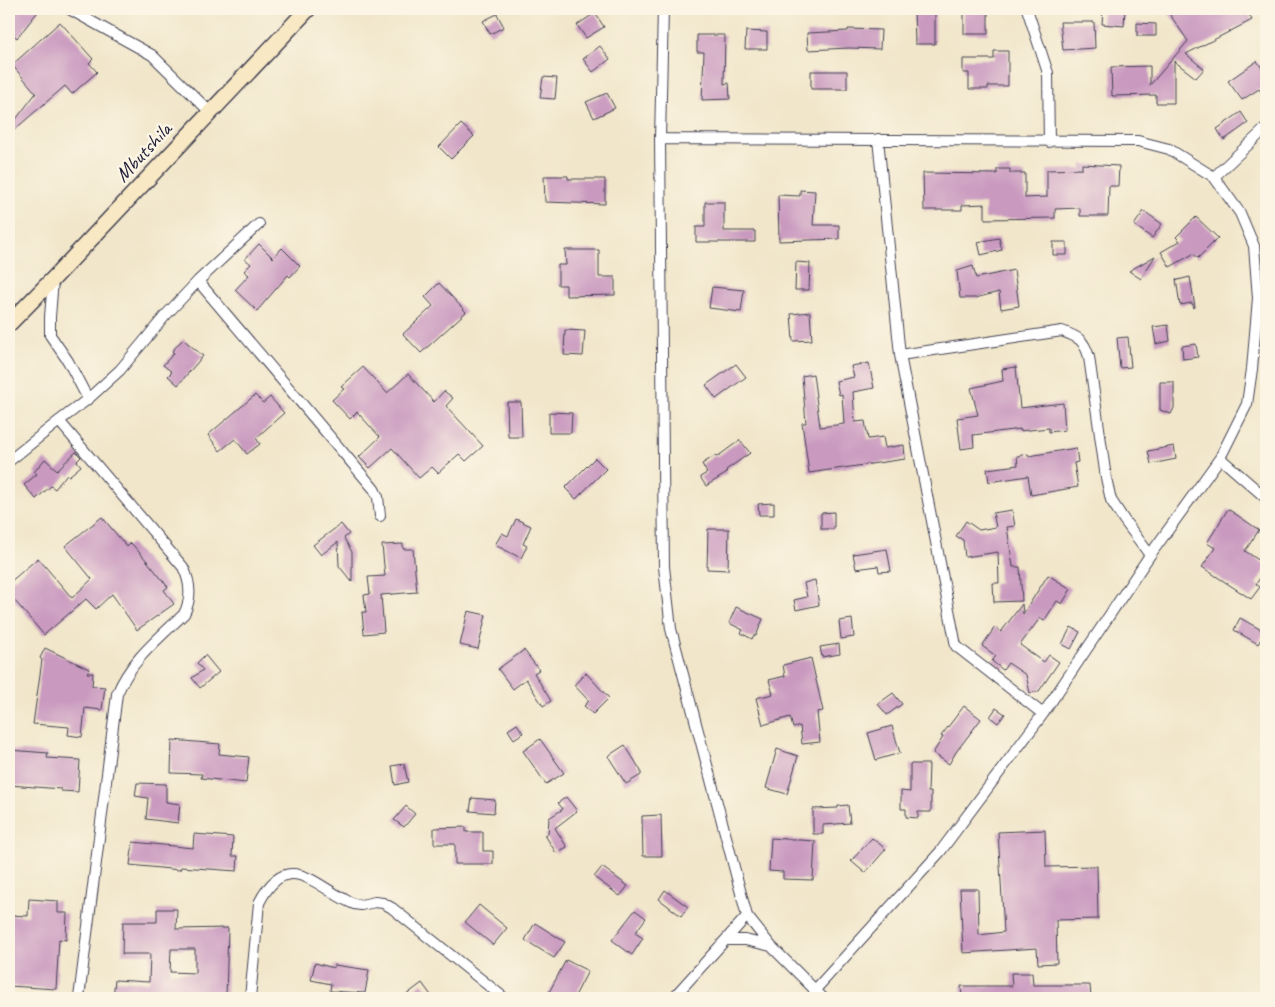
<svg xmlns="http://www.w3.org/2000/svg" width="1275" height="1007" font-family="Caveat,sans-serif">
	<style>
		.building { fill: #c999bf; fill-rule: evenodd }
		.lines { fill: none; stroke-linecap: round; stroke-linejoin: round }
		.street-casing { stroke: #413f50; stroke-width: 12 }
		.secondary-casing { stroke: #413f50; stroke-width: 18 }
		.street { stroke: #fff; stroke-width: 10 }
		.secondary { stroke: #f8e8c3; stroke-width: 15 }
		.labels { text-anchor: middle; stroke-width: 5; stroke-linejoin: round; paint-order: stroke }
		.street-label { font-size: 21px; fill: #22223b; stroke: #fcf5e5 }
	</style>
	<rect width="100%" height="100%" fill="#fcf5e5"/>
	<filter id="ink" filterUnits="userSpaceOnUse"><feTurbulence type="fractalNoise" baseFrequency=".02" numOctaves="2"/><feDisplacementMap in="SourceGraphic" scale="10" xChannelSelector="R" yChannelSelector="G"/><feConvolveMatrix kernelMatrix="1 2 1 2 8 2 1 2 1" color-interpolation-filters="sRGB"/></filter>
	<filter id="wash" filterUnits="userSpaceOnUse"><feTurbulence type="fractalNoise" baseFrequency=".0096" numOctaves="4" result="noise"/><feDisplacementMap in="SourceGraphic" scale="20" xChannelSelector="R" yChannelSelector="G"/><feGaussianBlur stdDeviation="1.12" result="paint"/><feColorMatrix in="noise" values="0 0 0 0 0 0 0 0 0 0 0 0 0 0 0 0 0 1.4 0 .05"/><feComposite in="paint" operator="in"/></filter>
	<g filter="url(#wash)">
		<rect width="100%" height="100%" fill="#f1e6ca"/>
		<g id="blocks">
			<path class="building" d="M17,9h23l-23,29 -8,-7v-12z
				M914,9h21v35h-20z
				M964,9h24v25h-24z
				M1103,9h22l-1,17 -22,-2z
				M1166,9h80l6,11 -66,34 18,15 -8,9 -22,-17v42h-18v-8l-44,1 -1,-29 39,-1v19l38,-44z
				M595,13l9,14 -18,11 -9,-13z
				M497,14l7,13 -14,7 -7,-13z
				M60,22l33,37 -4,4 8,9 -25,22 -7,-8 -51,44 -4,-3 26,-34 -24,-28z
				M1060,22h34l1,26 -32,2z
				M1137,23l19,1v12h-19z
				M848,29l33,1 -1,19 -31,-1 -41,2 -1,-17 41,-2z
				M746,31l21,1v17h-22z
				M697,35h28l-1,49 5,-1 1,16 -28,1 2,-48h-7z
				M600,46l10,13 -17,13 -10,-13z
				M994,51h14v35h-20v3h-19v-16h-6v-14h31z
				M1257,61l9,13v24l-7,-9 -17,11 -14,-19z
				M811,71h36v18h-36z
				M543,77l14,1 -2,21 -15,-1z
				M607,93l8,15 -21,10 -8,-16z
				M1241,112l7,11 -24,17 -7,-11z
				M461,124l13,12 -23,23 -12,-12z
				M1082,164l37,2 -1,20h-9l-1,30h-28v-8l-25,1v9l-70,1v-15l-23,1v5h-38l-1,-37 74,1v-5h13v4h15v25l22,-1v-27l35,-1z
				M544,176h24v3h37v25l-60,-2z
				M800,190l15,1 -2,34h26v14l-60,2 -1,-46 22,1z
				M705,202h19v29h31v11h-59v-15h9z
				M1144,211l18,13 -10,14 -18,-13z
				M1196,217l22,21 -20,20 -5,-4 -23,13 -9,-15 19,-11 -4,-4z
				M999,238l3,12 -21,5 -3,-13z
				M1053,242h14v13h-14z
				M259,244l14,14 9,-10 18,18 -10,11 -2,-2 -31,36 -22,-21 14,-15 -5,-4 7,-7 -6,-5z
				M565,250h34v27h16v18l-49,1v-11h-8v-20h8z
				M1155,256l-14,23 -12,-8z
				M796,262l14,1 -1,27h-14z
				M973,266l3,12 38,-8 5,36 -18,3 -2,-17 -24,6h-15l-3,-27z
				M1190,277l5,30 -1,1 -2,-5 -12,2 -4,-26 2,2v-1z
				M439,283l27,29 -45,41 -18,-19 30,-28 -8,-9z
				M712,287l32,3 -3,22 -32,-4z
				M810,312l2,28 -19,1 -2,-27z
				M1168,325l2,16 -14,3 -3,-17z
				M565,330l20,1 -2,25 -19,-1z
				M1128,337l3,30 -11,1 -3,-30z
				M183,339l20,17 -25,29 -10,-9 4,-4 -9,-7 11,-12 -2,-2z
				M1196,344l2,13 -15,2 -1,-13z
				M869,363l5,25 -21,4 2,30 10,-1 3,18 15,-2 2,11 19,-3 1,14 -96,14 -7,-50h4l-4,-47 11,-2 7,53 24,-3 -2,-30 -3,1 -3,-14 18,-4 -3,-11z
				M736,364l10,13 -30,22 -10,-14z
				M363,367l24,26 21,-19 26,28 10,-11 9,7 -7,8 37,40 -17,15 -7,-7 -21,19 -6,-6 -13,11 -27,-30 -22,20 -11,-11 21,-20 -23,-25 -7,7 -18,-19 12,-11 -3,-2z
				M1016,367l4,41 43,-5 2,27 -16,2v-4l-29,3v-2l-47,6 1,12 -13,2 -4,-31 21,-3 -7,-27 32,-7 -1,-12z
				M1160,382h14v26l-3,6 -11,-4z
				M255,395l8,8 7,-6 14,16 -28,25 4,6 -13,10 -12,-15 -15,12 -12,-16z
				M507,402h14l1,35h-14z
				M549,412l23,1 -1,20h-22z
				M740,440l10,13 -24,17 1,3 -21,13 -6,-9 7,-4 -5,-9 14,-9 1,2z
				M1174,446l2,13 -25,5 -3,-13z
				M1076,448l2,14 -4,1 4,24 -47,8 -3,-19 -39,6 -2,-13 31,-4 -1,-9 11,-2 1,2z
				M76,452l5,5 -4,4 4,5 -12,10 -2,-2 -12,15 -4,-3 -15,13 -12,-14 13,-11 -3,-2 11,-13 12,11z
				M595,458l11,11 -30,30 -11,-11z
				M774,503v12h-15l-1,-11z
				M1228,509l31,21 -14,21 21,14v4l-10,15 4,3 -9,12 -49,-32 13,-19 -8,-5z
				M1012,510l3,16 -8,1 6,40h7l2,34 -28,1 -1,-19h6l-1,-31 -33,5 -2,-17 -7,-4 10,-15 13,9 17,-3 -3,-14z
				M834,512v17h-13v-16z
				M102,517l25,30 4,-4 16,18 21,26 -4,3 10,14 -37,26 -25,-36 -16,15 -10,-10 -42,36 -35,-41v-11l29,-25 34,40 20,-19 -27,-33z
				M516,519l15,7 -8,18 4,2 -6,12 -26,-13 7,-12 6,3z
				M341,524l8,10 -5,4 8,14v30l-13,-16 -1,-24 -17,13 -8,-10z
				M708,529h21l-1,41 -21,-1z
				M403,544v5h10l4,43 -36,3 3,37 -20,2 -2,-22h4l-2,-17 6,-1 -2,-17 17,-1 -3,-31z
				M887,549l4,22 -12,1 -1,-6 -22,3 -3,-15z
				M1048,575l23,14 -9,15 -5,-3 -13,20 -4,-3 -20,27 24,17 5,-7 10,7 -20,29 -9,2 -4,-18 -18,-12 -5,7 -11,-9 4,-5 -14,-10 13,-19 6,5 21,-28 1,10z
				M815,580l4,25 -23,5 -2,-10 13,-3 -3,-14z
				M736,607l27,12 -7,17 -2,-1 -2,4 -11,-6 2,-3 -14,-7z
				M468,611l18,4 -8,34 -18,-4z
				M1240,618l25,14 -7,12 -24,-14z
				M852,619l2,18 -13,2 -2,-18z
				M1071,627l9,5 -9,17 -9,-5z
				M839,644l1,10 -18,3 -2,-10z
				M45,648l44,21 -2,4h6l-1,13 13,1 -3,23 -17,-2 -3,29 -14,-2 1,-8 -36,-3 9,-64 -2,-2z
				M524,650l15,20 -5,3 17,28 -8,5 -17,-27 -13,10 -15,-20z
				M205,655l14,17 -19,16 -8,-10 11,-8 -6,-7z
				M811,658l12,53 -6,1 3,30 -18,2 -2,-18 -7,2 -3,-11 -27,8 -7,-27 17,-4 -4,-14 16,-4 -2,-11z
				M586,673l23,25 -16,16 -9,-8 5,-5 -15,-16z
				M893,693l9,11 -15,11 -9,-11z
				M964,706l17,13 -25,33 -7,12 -16,-11 10,-16 -2,-1z
				M996,708l9,6 -7,9 -8,-6z
				M517,724l6,9 -9,6 -6,-9z
				M892,726l8,27 -24,7 -8,-27z
				M540,739l24,34 -18,11 -23,-33z
				M172,740l48,4 -1,10 30,3 -3,26 -45,-5 1,-4 -31,-1z
				M625,745l16,26v4l-15,9 -18,-28z
				M777,749l21,7 -11,38 -21,-6z
				M9,750l39,3 -1,5 33,2 -2,32 -17,-1v-2l-52,-4z
				M404,764l4,18 -13,3 -3,-19z
				M910,764h19l-1,28h3v20h-13v6l-12,-1v-8h-5v-18l9,1z
				M137,783l29,1v18l14,2 -2,19 -32,-4 2,-21 -13,-2z
				M566,797l11,14 -22,17 12,19 -11,6 -11,-18 3,-1 1,-16 14,-9 -5,-6z
				M472,798l23,2 -1,13 -24,-2z
				M848,805l2,18 -27,2v9h-10v-25l25,-1v-2z
				M406,806l9,8 -11,13 -10,-7z
				M661,815l1,41h-19l-1,-40z
				M466,827v5h17v19h10v13h-38v-20h-21v-16z
				M1045,830l1,37 51,-1 1,53 -42,1 1,43 -19,1 -1,-16 -74,5 -3,-64h18l1,46 25,-3 -6,-100z
				M194,834l39,3 -1,19h6l-1,15 -56,-4 -1,3 -50,-5 3,-23 60,6z
				M771,838l44,3 -2,39 -30,-1v-7l-14,-1z
				M872,838l14,11 -21,24 -14,-12z
				M602,867l26,19 -8,10 -26,-19z
				M665,890l23,17 -7,9 -22,-17z
				M29,899l29,2v12h9l-1,27 -7,-1 -3,50 -47,-3v-39l2,-32 17,1z
				M479,905l28,23 -14,17 -28,-23z
				M157,909h20l-1,20 52,-1 -2,70h-18v-3h-21v3l-74,-1 2,-17 34,2 1,-28h-28l1,-32h34zM171,949h24v24l-25,-1z
				M635,910l11,8 -11,15 8,5 -11,17 -20,-15z
				M535,923l30,19 -11,16 -29,-18z
				M566,960l22,11 -14,27h-28z
				M315,963l19,5v-3l35,5 -4,23 -35,-2 1,-7 -20,-4z
				M1011,973h21l1,12h57l1,13h-129l-1,-12h51z
				M422,983l11,15h-31z"/>
		</g>
	</g>
	<g filter="url(#ink)">
		<use href="#blocks" fill-opacity="0" stroke="#413f50" stroke-width="1"/>
		<g class="lines">
			<defs>
				<path id="street" d="M69,9l83,46 58,57
					M663,9l-3,130 4,428 7,62 76,287 24,30 52,52
					M1027,9l21,64 1,69
					M660,139l478,2 31,8 45,28 26,36 14,33 4,52 -6,71 -5,35 -27,54 -70,97 -107,159 -103,138 -126,139
					M878,139l22,216 56,291 87,68
					M1214,177l52,-49
					M53,279l-3,38v18l18,26 20,38 -29,22
					M198,281l176,208 4,8 2,19
					M900,355l162,-24c16,6 22,8 27,26l17,121 5,22 13,20 26,35
					M88,399l32,-29 45,-54 33,-35 61,-57
					M1220,458l46,40
					M9,461l50,-40 124,146c8,16 9,31 1,47 -26,25 -53,46 -67,80l-38,304
					M726,940h19l26,6
					M250,998l9,-95c29,-57 57,-15 95,1l7,1 14,-3 8,1 9,5 112,90
					M673,998l74,-82"/>
				<path id="secondary" d="M9,324l44,-45 255,-270"/>
			</defs>
			<use href="#street" class="street-casing"/>
			<use href="#secondary" class="secondary-casing"/>
			<use href="#street" class="street"/>
			<use href="#secondary" class="secondary"/>
		</g>
	</g>
	<g class="labels">
		<g class="street-label">
			<text transform="translate(143 152) rotate(-47)" y="7">Mbutshila</text>
		</g>
	</g>
	<rect width="1275" height="1007" fill="none" stroke="#fcf5e5" stroke-width="30"/>
</svg>
